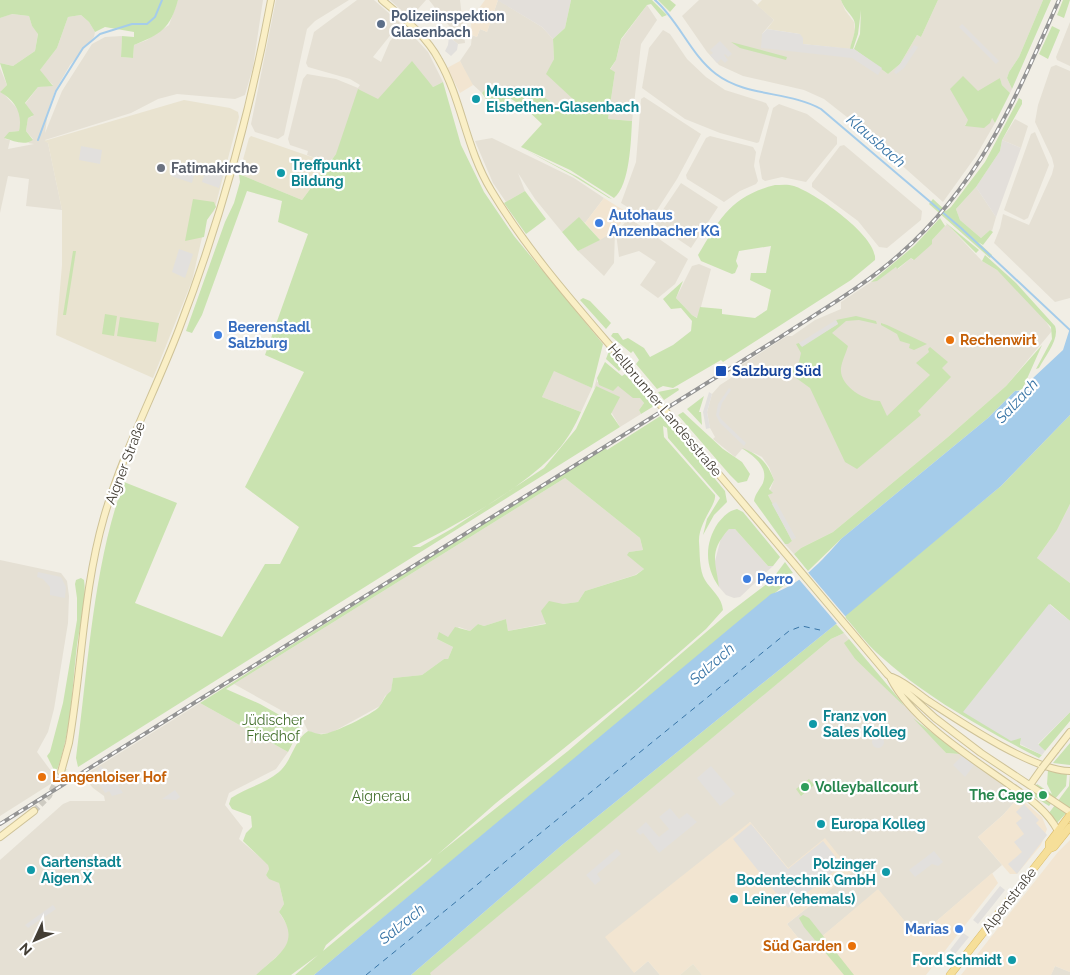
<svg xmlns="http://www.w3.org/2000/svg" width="1070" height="975" font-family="Raleway,sans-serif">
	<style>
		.residential { fill: #e5e0d4 }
		.commercial { fill: #f2e5d1 }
		.industrial { fill: #e3dfda }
		.education { fill: #e9e3d0 }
		.green { fill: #cae3b0; fill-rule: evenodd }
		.parking { fill: #e2e0dd }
		.water { fill: #a5ccea }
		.pier { fill: #f1eee5 }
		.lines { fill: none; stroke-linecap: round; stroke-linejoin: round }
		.stream { stroke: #a5ccea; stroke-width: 2 }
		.ferry { stroke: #3774a6; stroke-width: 1; stroke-dasharray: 6 5; stroke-linecap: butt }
		.secondary-tunnel { stroke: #cecbc2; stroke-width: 6; stroke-dasharray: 6 3; stroke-linecap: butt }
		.secondary-casing { stroke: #cec297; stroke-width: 8 }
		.primary-casing { stroke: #dabc6a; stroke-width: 8 }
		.secondary { stroke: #faefc6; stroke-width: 6 }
		.primary { stroke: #f6df99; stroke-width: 7 }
		.rail-casing { stroke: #949494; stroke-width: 4 }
		.rail { stroke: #fff; stroke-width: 2; stroke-dasharray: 5.5; stroke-linecap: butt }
		.secondary-bridge-casing { stroke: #cec297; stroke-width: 8; stroke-linecap: butt }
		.secondary-bridge { stroke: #faefc6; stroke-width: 6 }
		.service-dot { fill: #5c6f8a; stroke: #fff; stroke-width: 2 }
		.culture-dot { fill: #0f9aa8; stroke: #fff; stroke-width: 2 }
		.worship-dot { fill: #6b7280; stroke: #fff; stroke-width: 2 }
		.shop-dot { fill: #3f7fe0; stroke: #fff; stroke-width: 2 }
		.food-dot { fill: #e8710a; stroke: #fff; stroke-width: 2 }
		.transit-dot { fill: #1a4fb4; stroke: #fff; stroke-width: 2 }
		.leisure-dot { fill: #2e9e5b; stroke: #fff; stroke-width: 2 }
		.labels { text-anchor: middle; stroke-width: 4.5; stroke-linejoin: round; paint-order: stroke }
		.service-label { font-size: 14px; font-weight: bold; fill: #4e5e75; stroke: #fff; text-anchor: start }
		.culture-label { font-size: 14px; font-weight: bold; fill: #0d838f; stroke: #fff; text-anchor: start }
		.worship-label { font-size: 14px; font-weight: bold; fill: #5b616d; stroke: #fff; text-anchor: start }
		.shop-label { font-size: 14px; font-weight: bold; fill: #366cbe; stroke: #fff; text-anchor: start }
		.food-label { font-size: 14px; font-weight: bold; fill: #c56008; stroke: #fff; text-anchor: start }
		.transit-label { font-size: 14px; font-weight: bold; fill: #164399; stroke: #fff; text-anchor: start }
		.street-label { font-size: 14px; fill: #433e35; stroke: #fff }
		.park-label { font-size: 14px; fill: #44702d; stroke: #fff }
		.leisure-label { font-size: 14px; font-weight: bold; fill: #27864d; stroke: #fff; text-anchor: start }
		.water-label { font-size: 15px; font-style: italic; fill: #3774a6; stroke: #fff }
	</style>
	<rect width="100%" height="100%" fill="#f1eee5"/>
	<path class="residential" d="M178,0h85l-10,67 -8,28 -10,4 -58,-5 -19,5 -27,14 -86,27 3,3 14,67 -36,-4 3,-27 -21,-3 -8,37v-145l7,17 -6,6 14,15 5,7 1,9 -2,9 -10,1 -4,7 5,1 -2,9 26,-5 -6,-1 5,-4 -7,-8 2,-13 5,-2 -8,-12 13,-17 15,-2 -14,-14 18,-23 11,-31 13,-2 8,7 6,10 -1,5 -24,28 -15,26 -7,20 -3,22 17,-42 30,-47 13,-7 17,-1 -1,21 12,1 1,-13 13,-5 22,-15z
		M276,0h73l-34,21 -8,8 -23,106 -6,4 -23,-7 -4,-8z
		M357,0h17l26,23 -27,34 8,5 9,-21 12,-13h4l22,24 15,30 -10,5 -11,-11 -86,78 -7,9 -22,-8 1,-4 -18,-6 -2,-6 15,-60 4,-5 29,5 22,9 2,-3 -10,-6 -42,-12 -2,-4 8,-31z
		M390,0h36l-16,18z
		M429,0h31l5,43 -7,1 -9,-7 1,-10z
		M498,0l44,27 11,12 1,20 -7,15 28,26 -10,13 -33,-25 -4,5 -25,-1 -13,-8 -8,9 -12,-11 -10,-21 11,-16 1,-10 5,2 3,-8 7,3z
		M699,0h53l22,20 -12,14v11l92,4 34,25 12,-10 17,-29 4,2 17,-37h105l-24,57 -10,15 -2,6 5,11 -2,4 -8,-8 -2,-7 -35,47 27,-7 3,5 -19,33 -33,46 -91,-81 -28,-22 -20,-9 -61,-14 -24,-11 -12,-13 -25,-36z
		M647,5l10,15 -16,24 -9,77 -24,-2 7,-47 -5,-2 6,-10 5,-20z
		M11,14l18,2 3,10 6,7 -3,18 -22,15 -13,-3v-45z
		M1070,22v44l-13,-6 -1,-3z
		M663,30l7,4 17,25 19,18 19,13 41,13 3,5 -10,34 -2,1 -37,-10 -35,-14 -43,-31 7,-40z
		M1056,65l14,6v227l-15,4 -61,-59 6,-15 3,-14 26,11 23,-51 2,-8 -2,-8 -17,-36 3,-17 13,-38z
		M644,97l57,37 -24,45 -27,42 -29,-18 15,-41 5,-63z
		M779,104l28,10 30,23v7l-31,38 -24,-5 -17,4 -3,-2 -3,-18 14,-53z
		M1015,119l13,7 -7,22 -19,-8z
		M1035,132l14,33 -21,53 -4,2 -20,-10 27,-76z
		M710,136l43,11 3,5 -2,14 4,15 -2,3 -16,7 -16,11 -37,-23 -1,-4 20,-37z
		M492,138l82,40 30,20 -19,25 -6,-5 -17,14 -27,-33 -17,-26 7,18 -19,11 -13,-19 -18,-42z
		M844,145l78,66 -1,9 -34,28 -8,-1 -21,-26 -46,-34v-4l28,-37z
		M681,183l37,24 -27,41 -37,-25z
		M976,187l20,30 -4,14 -2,-1 -9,8 -21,-18 -4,-11z
		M629,218l59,41 -13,25 -17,14 -18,-13 16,-23 -17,-11 -20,6 -3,-24z
		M947,224l35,37 15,9 44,44 11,17 -46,55 -58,51 -115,95 -32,16 -7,6 -9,-10 7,-3 -24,-46 6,-15 -5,-13 -7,-10 -8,-4 -12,-4 -7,8 -22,-18 2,-2 -5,-9 -3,-16 5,-18 8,-9 14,-9 -2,-5 55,-35h5l23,-16 26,-11v-7l30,-20 6,-2 19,-13 2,2 13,-11 2,2z
		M615,231l-1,32 -10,13 -26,-25z
		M699,264l12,5 -13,49 -6,-3 -16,-17 16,-32z
		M554,370l38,18 -11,24 -39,-15z
		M597,378v4l21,4 22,12 4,5 -5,7 2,4 -21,13 -24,-41 -2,3z
		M565,478l75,60 3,12 -14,2 15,17 -9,6 -50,16 -7,11 -15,2 -16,19 -39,8 -2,-12 -22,7 -6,-2 -8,7 -11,-4 -11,10 -11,2 16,8 -5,12h-4l-22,16 -29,3 -2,14 -6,4 -5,10 -49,27 -14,1 -9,-3 -4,-8 -70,-39z
		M0,560l61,13 6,8 2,15 -1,27 -14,86 -6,23 -11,20 17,23 6,3 -60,38z
		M844,633l5,6 -4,4 10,16 49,46 42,48 14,1 59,43 -16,18 -25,22 24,28 -84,72 -40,-47 -71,59 -20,-25 65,-52 -64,-4 -38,-46 -116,151 14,-12 12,14h-229l-2,-2 402,-334z
		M200,703l88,49 -12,17 -47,24 -4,12 18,23 -4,11 29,25 1,5 -3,6 13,8 5,21 -5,8 11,18 -1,9 -5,11 -28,25h-256v-115l63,-56 7,-3h35l-1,-5 -11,-8 -10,-12z
		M1055,966l15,6v3h-19z"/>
	<path class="commercial" d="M485,0h13l-11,32 -7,-3 -3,8 -5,-2 -1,-11 6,-13z
		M460,61l13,24 -13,8 -13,-25z
		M604,198l24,15 -13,18 -15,9 -15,-17z
		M1019,797l23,20 5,12 -6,16 -24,29h-7l-32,-37 25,-22z
		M750,822l38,46 37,-30 27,34 -65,52 20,25 71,-60 40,48 74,-64 6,10 -72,92h-224l-9,-11 -13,11h-20l-12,-14 -14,12 -29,-36z
		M1070,840v132l-15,-6 -4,9h-90l97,-123z"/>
	<path class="industrial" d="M497,0h74l-6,28 -12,11 -11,-12z
		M1002,140l19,8 -25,69 -20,-30 24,-36z
		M1070,504v79l-33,-25 20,-28z
		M729,529h6l33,37h5l-33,31 -6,1 -8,-3 -7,-8 -5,-22 7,-27z"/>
	<path class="education" d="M762,0h79l4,10 9,12 1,9 -5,18 -48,-5 -2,-10 -33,-5 7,-9 -17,-15z
		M184,100l46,8 8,4 1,5 -25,94 -8,9 -14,61 -39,97 -97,-43 6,-70v-55l-14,-67 -4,-2z
		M251,136l78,27 -27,37 -63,-26 10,-36z
		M693,964l9,11h-22z"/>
	<path class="green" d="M0,0h178c-8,29 -17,34 -44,45l-1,13 -12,-1 1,-21 12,1v-5l-29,-5 -10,5 -6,-10 -8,-7 -13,2 -11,31 -17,22 13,16 -15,1 -13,16 9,12 -6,3 -2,13 7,9c-9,6 -19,1 -29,-2l5,-6 10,-1c4,-17 -4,-31 -19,-39l7,-7 -7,-22 13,3 22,-15 3,-17 -6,-8 -3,-10 -17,-2 -12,4z
		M571,0h81l15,15 -5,2 -11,-13 -4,1 -26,34 -5,21 -6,9 5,3 -7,47 24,2c-1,19 -2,64 -18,77l-44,-28 -49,-23 21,-23 -19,-18 12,-16 30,23 9,-13 -28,-26 8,-15 -1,-20 12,-11z
		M658,0h12l6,5 -6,7z
		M841,0h97l-17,37 -4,-2 -17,29 -12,10 -34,-25 6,-15 1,-24 -3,24 -5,15h-3c2,-10 9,-23 2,-32 -5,-7 -8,-9 -11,-17z
		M1043,0h8l-39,89 -5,-11 2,-6 10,-15z
		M1063,0h7l-6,18 -7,-3z
		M1052,26l8,4 -12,29 -9,-5z
		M731,42l56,15 -1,3 -46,-12z
		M412,61l21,26 10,-5 18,63 23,47 30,44 89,108 -11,44 -38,-17 -12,26 39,15c-6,14 -14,28 -24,39 -32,36 -102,75 -145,96h8l33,-19 91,-60 32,-39 20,-43 24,11 -9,17 9,13 -542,340 -2,-9c12,-89 17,-193 48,-276l53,21 -42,100 87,34 43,-73h15l19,-37 -54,-40 59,-115 -39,-17 43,-121 -30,-12 4,-21 -35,-10 -45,124 -10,18 -6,-2 39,-109 9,-19 6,-21 -1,-8 63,26 34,-46 22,-65 20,10z
		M963,76l15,15 22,-13 2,7 8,8 -15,30 -3,-5 -2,5 -6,5 -19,-2 3,-6 -18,-31z
		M490,84l13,8 25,1 -8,12 -10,-7 -8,11 -16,-10 -4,-6z
		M1019,98l3,2v4l-20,36 -2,11 -24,36 -20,22 4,11 21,18 9,-8 3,2 -10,13 -5,-3 14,13 -2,3 -61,-54 4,-5 13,12 5,-4 34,-45z
		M524,149l54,28 34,22 -3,-1 -37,-23z
		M775,185c6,0 13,-1 19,1 21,7 84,50 81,74l-24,20 -128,82 -2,-2 -48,28 -10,-2 -6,3 -21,-25 3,-4 -6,-9 -2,2 -20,-17 2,-3h5l5,7 5,-2 16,10 6,9 23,-12 18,-14 1,-10 -11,-13 -10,1 -8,-10 20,-18 -7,17 16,17 5,3 3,-11 22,2v5l33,4 12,-8 4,-20 -21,-10 1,-7h15l5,-27 -32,5 -3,10 2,5 -3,7 -3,1 -31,-13 -3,-6c22,-37 33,-59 77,-70z
		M525,191l21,28 -20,15 -22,-31z
		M193,199l21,3 2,5 -9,13 -3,17 -19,4z
		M579,217l21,23 -22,11 -16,-19z
		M940,218l5,8 -13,14v4l-18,16 -3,-2 -14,11 -1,-2 -19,14 -6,1 43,-36z
		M945,222l34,28 -3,3z
		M73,251h3l-10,64h-3z
		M985,255l31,28 39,43c5,13 -10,30 -16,42l-3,1 16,-30 -1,-12 -54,-57 -15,-9z
		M583,298l7,3 21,22 -5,6 -26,-29z
		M105,314l12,2 -3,20 -12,-2z
		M856,316l20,5 1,3 -18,-4 -13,1 -14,12 16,13c-2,7 -6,15 -7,22 -2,18 24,33 39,33l7,15 43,-41 -14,-12 13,-11 -1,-3 2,-2 18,15 -6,6 9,9 -33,34 3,4 -64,54 -12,-7 -35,-74 -29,-21 10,2 8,-7 2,-9 -5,-9 3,-1 2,3 37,-22 -2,-4z
		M120,317l39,6 -3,19 -39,-6z
		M881,323l6,2 40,19 -13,6 -5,-2 1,-4 -10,-3 -3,-7 -16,-9z
		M1042,345l-20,45 -7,1 -27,27 -147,121 -33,32 -14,-17 7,-6 32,-16 115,-95 58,-51z
		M609,351l12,18 -2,2 -13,-12z
		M605,362l17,14 3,-2 29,32 -13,8 -2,-4 5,-7 -4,-5h-7l-15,-12 -5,5 -14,-6 -2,-7z
		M678,388l1,2 -15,10 -6,-8z
		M704,396l-5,16h2l1,13 -15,-16z
		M683,412l40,37 19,13 8,12 -3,7 -9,2 -8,-8 -52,-60z
		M662,415l63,76 2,11 -13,13 -11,20 4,-16 13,-21 -52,-60 -1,-10 -4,-2 1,11 51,58c2,9 -17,28 -16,47 1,11 0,28 6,38 6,10 17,17 18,30l-17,19 -71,62 -139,112 -59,52 131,-104 158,-136 42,-32 24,-7 1,2 -479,397h-19l23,-20 -27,20h-35c23,-21 46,-32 23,-63l5,-8 -5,-21 -10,-4 -3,-4 3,-6 -1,-4 -25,-24 3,-8 6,-6 -1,-11 -19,-7 -3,-5 2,-6c15,-10 34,-14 48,-26 13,-11 15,-32 29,-41 6,1 10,4 15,3 9,0 50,-20 56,-27 5,-6 5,-11 12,-16l2,-13 29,-3 22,-16h4l5,-12 -16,-8 2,-7 9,5 7,-10 15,4 8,-7 6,2 22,-7 2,12 38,-7 -5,-13 8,-10 14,3 15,-2 7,-11 51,-16 8,-6 -17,-14 2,-3 14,-2 -3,-12 -75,-60 -339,211 34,15 39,22 1,3 -12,23 -88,-49 405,-256 2,3zM432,858l-2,4 -107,89 3,-6 21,-18z
		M1070,415v89l-13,26 -20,28 33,25v38l-20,-17 -30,141 22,10 -3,3c-57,-30 -114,-61 -162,-105 -12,-11 -22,-25 -33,-37l157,-130z
		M742,448c18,7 25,14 32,32l-5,9 4,4 -5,2 24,46 -4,3h-3l-31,-43c1,-7 6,-12 9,-18 6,-17 -10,-27 -21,-35z
		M737,509l6,3 37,45 -7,9h-5l-33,-37h-6c-21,23 -13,33 -10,58 -14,-20 -15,-43 -1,-64 6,-7 10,-12 19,-14z
		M785,562l8,11 -20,5z
		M81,578l3,2c3,21 -4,45 -7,65 -5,41 -5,85 -20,125l2,3 9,-4 -7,5 -6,-2 -8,-16 3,-4 13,-49 14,-83v-22l-2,-14 1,-4z
		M836,624l8,9 -13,6 -401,334 1,2h-20l151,-130z
		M849,639l51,61 4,6 -49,-47 -11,-16z
		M1070,712v9l-25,30 -7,-6z
		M913,718l47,36 -14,-1z
		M1070,743v22l-17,-2z
		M1048,770l19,4 -1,12 -17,20 -19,-12 7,-10 15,10 -5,-10z
		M1070,774v35l-13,14 -8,-10 20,-27z
		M809,779l5,6 -13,11 -5,-7z
		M803,915l6,3 45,57h-10l-40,-48 -5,-9z"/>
	<path class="parking" d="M962,24l37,37 -3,3 -37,-37z
		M767,29l33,5 3,4v6l51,5 28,19 -4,7 -26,-17 -91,-10 1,-14z
		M449,37l9,7 -1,6 -6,6 -6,-5 3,-6z
		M720,41l12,13 -4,3 -3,-3 -1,1 4,5 -3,3 -4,-4 -4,4 -7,-8 3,-2 -3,-3z
		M914,45l4,2 -14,21 -8,6 -2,-2z
		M81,146l21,4 -2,14 -21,-4z
		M176,162l20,7 -4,14 -21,-7z
		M206,169l17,5 -4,14 -17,-6z
		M179,249l14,5 -8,24 -13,-6z
		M836,320l2,4 -36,23 -3,-4z
		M729,388l2,2 -9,13 -3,12 2,4 25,24 -2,3 -24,-23 -4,-8 2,-11z
		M709,392l3,2 -5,18 3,16 -4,1 -3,-17z
		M776,502l20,36 -4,2 -20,-36z
		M38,572l23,5 5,10 -1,11 -15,-3v-8l-7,-8 -6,-2z
		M1049,604l21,17v91l-32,32 7,7 -3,4 -22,-11 1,-6 -10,3 -48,-29z
		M872 742a6 6 0 1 1 12 0a6 6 0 1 1-12 0Z
		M962,756l12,9 -9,12 -12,-12z
		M101,766l3,4 -7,4 7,10 10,-6 9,15 -11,3 -3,-5 -4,2 -11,-18z
		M711,766l24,28 -15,12 -23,-28z
		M175,790l5,7 -4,3 -14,-1z
		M1024,804l15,16 -3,3 11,12 -30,39 -9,-10 14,-12 -8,-10 10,-8 -8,-11 6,-5 -6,-6z
		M670,808l9,11 8,-6 10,9 -38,31 -16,-20 -3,2 -4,-4 10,-9 13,15 10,-8 -10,-12z
		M751,824l37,45 35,-28 16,20 -4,3 3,4 -50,40 -55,-69z
		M617,849l4,5 -24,20 4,6 -6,5 -9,-10z
		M934,851l9,11 -5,4 -6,-2 -17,13 -6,-7z
		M1000,886l5,4 -27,34 -5,-4z
		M53,905l3,4 -28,19 -3,-3z
		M963,933l6,4 -14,17 -5,-4z"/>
	<path class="water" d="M1070,328v87l-69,71 -165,138 -274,221 -151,130h-97l457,-381c29,-9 51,-33 70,-55l147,-121 27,-27 12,-1 6,-12 30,-28z"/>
	<path class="pier" d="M806,570l40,47 -8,8 -41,-48z"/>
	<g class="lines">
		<path class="stream" d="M655,0c24,21 35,54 61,74 30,23 73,17 105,35l140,119 109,102
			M38,140l18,-49 27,-43 17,-14 32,-10h15l8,-7 7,-17"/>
		<path class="ferry" d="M366,975l423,-344 13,-5 18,4"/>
		<path class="secondary-tunnel" d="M34,811l15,-15 12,-24"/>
		<defs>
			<path id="secondary" d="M382,0c21,18 44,35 57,60 23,40 27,89 52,130 43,72 102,134 156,199
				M679,427l208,247 48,44 46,35 89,59
				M892,677c13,5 24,15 35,23 32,21 106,71 143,71
				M891,679c22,43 81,79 120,107 19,13 36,24 47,45
				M1056,750l14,-18
				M61,772l8,-29c13,-75 14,-153 35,-226 19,-65 51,-125 75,-188 41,-107 71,-216 92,-329
				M1030,785l12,-17
				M0,837l34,-26"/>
			<path id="primary" d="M1049,849v-6l21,-28
				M950,975l99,-126 5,-2 16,-20"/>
		</defs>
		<use href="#secondary" class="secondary-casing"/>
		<use href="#primary" class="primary-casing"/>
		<use href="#secondary" class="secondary"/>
		<use href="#primary" class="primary"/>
		<defs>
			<path id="rail" d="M0,824l779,-486c41,-27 84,-51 121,-84 82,-72 116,-157 159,-254"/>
		</defs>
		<use href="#rail" class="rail-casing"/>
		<use href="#rail" class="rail"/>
		<defs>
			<path id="secondary-bridge" d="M647,389l32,38
				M1042,768l14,-18"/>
		</defs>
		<use href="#secondary-bridge" class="secondary-bridge-casing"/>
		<use href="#secondary-bridge" class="secondary-bridge"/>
	</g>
	<circle class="service-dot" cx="381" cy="24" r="5"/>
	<g class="culture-dot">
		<circle cx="476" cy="99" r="5"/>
		<circle cx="281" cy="173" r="5"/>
		<circle cx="813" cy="724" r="5"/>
		<circle cx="821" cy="824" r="5"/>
		<circle cx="31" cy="870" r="5"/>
		<circle cx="886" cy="872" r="5"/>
		<circle cx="734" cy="899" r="5"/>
		<circle cx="1012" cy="960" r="5"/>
	</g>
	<circle class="worship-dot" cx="161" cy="168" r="5"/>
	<g class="shop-dot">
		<circle cx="599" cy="223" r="5"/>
		<circle cx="218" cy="335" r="5"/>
		<circle cx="747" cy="579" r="5"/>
		<circle cx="959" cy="929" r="5"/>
	</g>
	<g class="food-dot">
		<circle cx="950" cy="340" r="5"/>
		<circle cx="42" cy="777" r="5"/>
		<circle cx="852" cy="946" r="5"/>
	</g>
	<rect class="transit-dot" x="715" y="365" width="12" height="12" rx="2.5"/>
	<g class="leisure-dot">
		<circle cx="805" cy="787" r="5"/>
		<circle cx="1043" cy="795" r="5"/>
	</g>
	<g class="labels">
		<g class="service-label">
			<text x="391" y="21">Polizeiinspektion<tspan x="391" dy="16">Glasenbach</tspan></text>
		</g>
		<g class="culture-label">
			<text x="486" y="96">Museum<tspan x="486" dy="16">Elsbethen-Glasenbach</tspan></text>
			<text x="291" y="170">Treffpunkt<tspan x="291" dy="16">Bildung</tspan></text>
			<text x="823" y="721">Franz von<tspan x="823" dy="16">Sales Kolleg</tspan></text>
			<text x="831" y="829">Europa Kolleg</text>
			<text x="41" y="867">Gartenstadt<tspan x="41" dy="16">Aigen X</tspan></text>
			<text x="876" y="869" text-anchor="end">Polzinger<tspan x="876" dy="16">Bodentechnik GmbH</tspan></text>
			<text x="744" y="904">Leiner (ehemals)</text>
			<text x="1002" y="965" text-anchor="end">Ford Schmidt</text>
		</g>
		<g class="worship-label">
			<text x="171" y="173">Fatimakirche</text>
		</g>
		<g class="shop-label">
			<text x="609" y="220">Autohaus<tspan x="609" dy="16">Anzenbacher KG</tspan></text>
			<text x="228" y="332">Beerenstadl<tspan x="228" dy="16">Salzburg</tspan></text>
			<text x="757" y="584">Perro</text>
			<text x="949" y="934" text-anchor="end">Marias</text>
		</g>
		<g class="food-label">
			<text x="960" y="345">Rechenwirt</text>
			<text x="52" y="782">Langenloiser Hof</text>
			<text x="842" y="951" text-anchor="end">Süd Garden</text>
		</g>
		<g class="transit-label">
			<text x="732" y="376">Salzburg Süd</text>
		</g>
		<g class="street-label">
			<text transform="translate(665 410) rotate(50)" y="5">Hellbrunner Landesstraße</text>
			<text transform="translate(125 463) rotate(-69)" y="5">Aigner Straße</text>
			<text transform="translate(1009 900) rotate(-52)" y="5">Alpenstraße</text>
		</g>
		<g class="park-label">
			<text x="273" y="725">Jüdischer<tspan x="273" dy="16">Friedhof</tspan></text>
			<text x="381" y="801">Aignerau</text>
		</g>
		<g class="leisure-label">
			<text x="815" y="792">Volleyballcourt</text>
			<text x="1033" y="800" text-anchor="end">The Cage</text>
		</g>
		<g class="water-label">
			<text transform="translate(876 141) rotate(41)" y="5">Klausbach</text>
			<text transform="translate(1017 401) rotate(-47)" y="5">Salzach</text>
			<text transform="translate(712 664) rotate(-41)" y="5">Salzach</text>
			<text transform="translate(402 924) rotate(-39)" y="5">Salzach</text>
		</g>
	</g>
	<g transform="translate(35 940) rotate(226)" stroke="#ffffff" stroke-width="4" paint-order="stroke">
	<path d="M0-4L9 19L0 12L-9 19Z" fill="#433e35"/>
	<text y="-8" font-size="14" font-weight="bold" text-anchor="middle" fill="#433e35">N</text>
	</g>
</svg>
